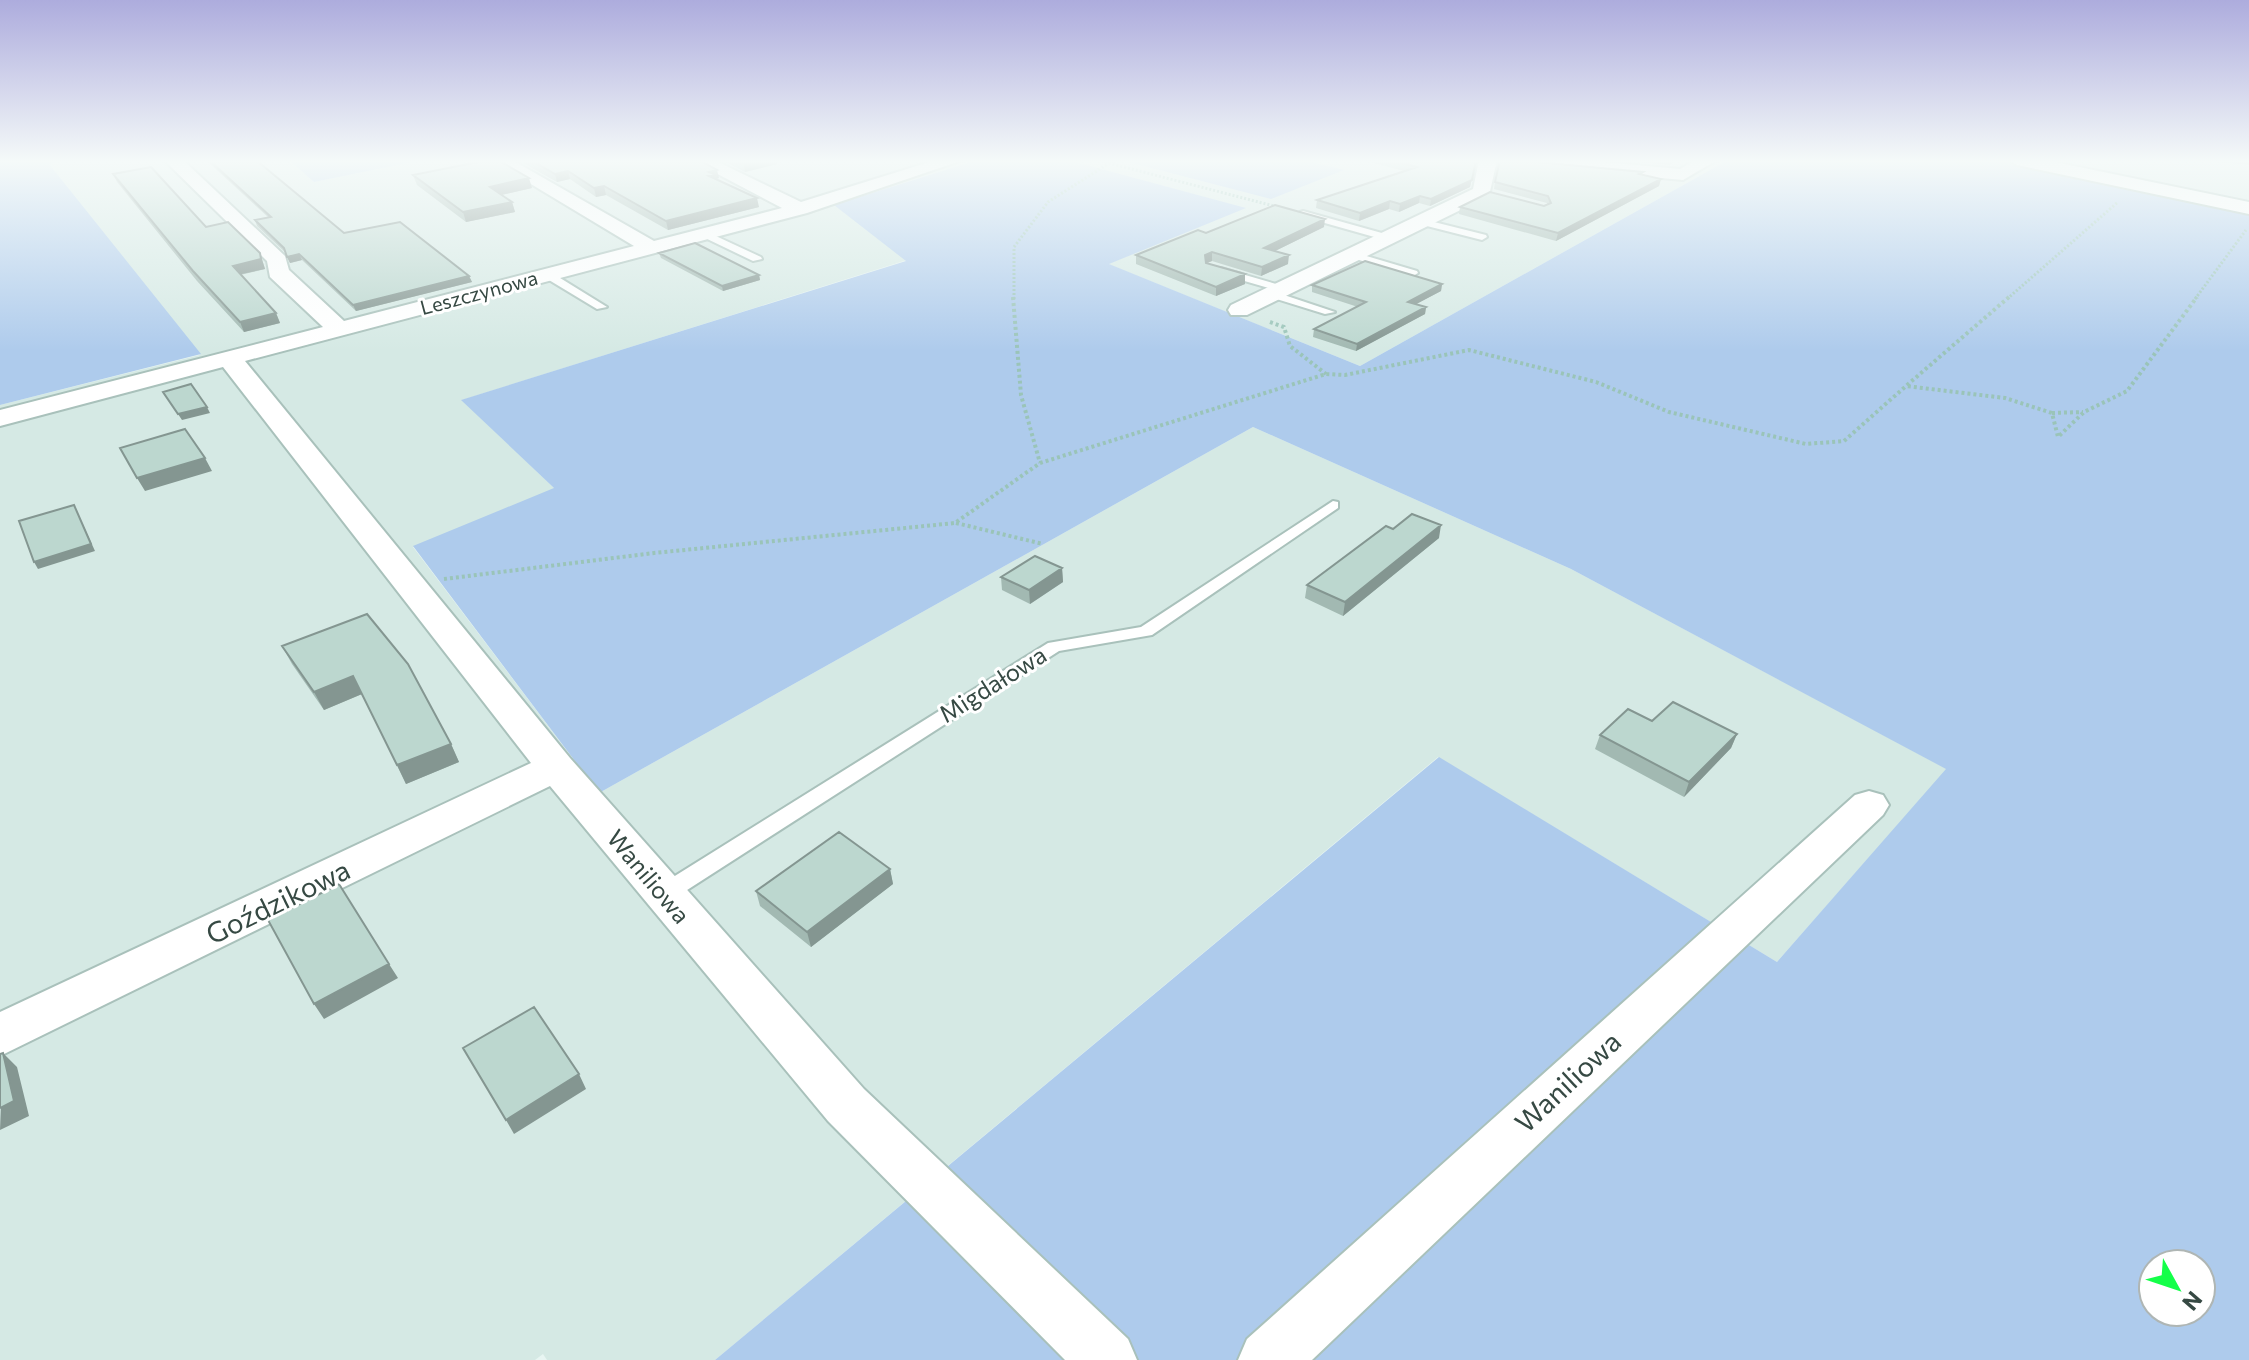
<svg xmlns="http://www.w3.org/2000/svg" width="2249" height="1360" font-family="Commissioner,sans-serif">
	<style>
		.residential { fill: #d5e9e4 }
		.green { fill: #aecbec; fill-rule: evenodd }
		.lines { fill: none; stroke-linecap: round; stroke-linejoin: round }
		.lane-casing { stroke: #a9c1bb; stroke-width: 4 }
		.street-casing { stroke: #a9c1bb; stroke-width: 4 }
		.path-far1 { stroke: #9ac4b8; stroke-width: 3; stroke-dasharray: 2 2; stroke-linecap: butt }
		.path { stroke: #9ac4b8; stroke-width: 4; stroke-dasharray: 3 3; stroke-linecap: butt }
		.lane { fill: #fff; fill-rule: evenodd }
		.street { fill: #fff; fill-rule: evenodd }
		.wall { fill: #a2b9b2 }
		.shaded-wall { fill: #849691 }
		.building { fill: #bcd7cf; stroke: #849691; stroke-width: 2 }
		.labels { text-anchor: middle; stroke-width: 6; stroke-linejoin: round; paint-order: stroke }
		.far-street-label { font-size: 20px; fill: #364943; stroke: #fff }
		.street-label { font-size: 24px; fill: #364943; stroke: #fff }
		.near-street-label { font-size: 28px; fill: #364943; stroke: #fff }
	</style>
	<rect width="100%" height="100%" fill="#e8f5f2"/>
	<path class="residential" d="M64,160h225l25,22 108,-22h555l-142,45 72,55 -445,140 93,89 -142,58 186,246 654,-366 318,142 376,200 -170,193 -339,-205 -723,603h-168l-4,-6 -8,6h-535v-955l200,-50 -152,-191z
		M1068,160h660l-368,206 -252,-102 136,-56z
		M1999,160h250v52l-4,-1z"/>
	<path class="green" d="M0,160h64l-15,4 152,190 -201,51z
		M289,160h133l-108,22z
		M977,160h91l178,48 -137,56 251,102 368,-206h271l250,52v1148h-1534l724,-603 338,205 169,-193 -375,-200 -318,-142 -654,366 -186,-247 141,-58 -93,-88 445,-139 -72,-56zM2153,1264h48v48h-48z
		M1121,160h182l41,10 -73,29z"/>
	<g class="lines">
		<defs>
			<path id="lane" d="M1303,211l86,24 1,2 -5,3 -85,-24v-4z
				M1422,219l64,16 1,2 -5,3 -63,-16v-4z
				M705,231l56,26 1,2 -9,2 -52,-25v-4z
				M1353,252l64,19 1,2 -5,3 -64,-19 -1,-2z
				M1221,268l62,18 1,2 -5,3 -62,-18 -1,-2z
				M544,273h8l55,34 -10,2 -53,-32z
				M1267,292h8l60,20 -10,2 -58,-18z
				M1333,501l5,1v6l-186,127 -93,16 -389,250 -8,2 -8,-2 -3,-6 3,-6 394,-246 93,-16z"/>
			<path id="street" d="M164,160h19l102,96 4,14 55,51 290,-75 -143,-86h21l142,81 128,-33 -91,-48h23l87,42 135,-42h27l-156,53 -562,148 325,397 294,331 264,250 9,21h-72l-237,-239 -278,-335 -550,270v-44l531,-249 -308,-396 -223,59v-16l323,-83 -53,-50 -3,-16z
				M1479,160h18l-8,36 -242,119h-16l-3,-5 3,-5 242,-116z
				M1508,160h72l100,9 16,-9h21l-34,20 -167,-15z
				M2009,160h36l204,42v12l-232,-49z
				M1869,791l14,4 6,10 -6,10 -571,545h-74l9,-21 608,-544z"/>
		</defs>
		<use href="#lane" class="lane-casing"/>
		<use href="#street" class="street-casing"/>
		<path class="path-far1" d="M1097,160l181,47
			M1014,299v-52l34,-45 66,-42
			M2007,299l111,-97
			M2195,299l51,-69"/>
		<path class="path" d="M1013,297l8,98 19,68
			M2009,297l-103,89 99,12 47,15 6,24 26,-25 43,-21 70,-94
			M1270,322l14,5 6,19 36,28
			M2052,413l31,-1
			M956,523l87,21
			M444,579l210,-26 301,-30 85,-60 286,-89 19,1 124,-25 127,32 73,30 137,32 38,-3 62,-55"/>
		<use href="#lane" class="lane"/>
		<use href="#street" class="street"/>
	</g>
	<path class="wall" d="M206,160h50l88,73 125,43 3,6 -116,29 -54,-51 -12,3 -4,-10 -29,-27 -2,-6 13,-3z
		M523,160h176l20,18 -3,1 43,28 -91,23 -62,-35 -10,2 -26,-18 -13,3 -34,-19z
		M722,160h54l1,4 -32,8z
		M1362,160h114l-6,27 -40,19 -11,-3 -20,9 -10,-3 -30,12 -43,-13 1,-8 87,-29z
		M1619,160h59l-9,5z
		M2198,160h51v5z
		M1643,172l-1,3 19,4 -2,7 -103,55 -97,-27 1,-7 84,-1 3,-1v-2l-53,-14 1,-7z
		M113,174l93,53 54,26 5,16 -25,6 36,38 4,10 -36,9 -47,-51 -80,-99z
		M413,175l119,13 -31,7 11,7 3,10 -49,10 -49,-37z
		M1324,227l-49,24 13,13 -27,12 -49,-15 -5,2 38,21 -29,12 -80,-32v-9l70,-22z
		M659,253l100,22 1,5 -37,11 -62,-33z
		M1442,284l-1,7 -25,13 10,3 -1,7 -69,37 -43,-14 1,-8 44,-22 -46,-15v-7z
		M1393,529l46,9 -96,78 -38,-18 2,-13z
		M1062,568l1,14 -33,22 -28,-14 -1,-13z
		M282,646l169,98 8,18 -53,22 -44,-90 -38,16 -32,-46z
		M1652,721l85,13 -6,14 -47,49 -89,-48 5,-14z
		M890,869l3,15 -82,63 -51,-41 -4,-15z"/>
	<path class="shaded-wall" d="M757,160h19l1,4 -32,8 -1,-8z
		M1476,160l-6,27 -40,19 1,-7z
		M717,170l2,8 -3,1 -5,6 -2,-13z
		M568,171l2,8 -13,3 -2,-8z
		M529,178l3,10 -40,9 -2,-10z
		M1661,179l-2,7 -103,55 2,-8z
		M604,186l2,9 -10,2 -2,-9z
		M1420,196l-1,7 -20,9 1,-8z
		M757,198l2,9 -91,23 -2,-9z
		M1390,201l-1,8 -30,12 1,-8z
		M512,202l3,10 -49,10 -3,-10z
		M1325,219l-1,8 -61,30 1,-9z
		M1212,252v9l-8,3 1,-9z
		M260,253l5,16 -28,6 -4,-9z
		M299,254l3,6 -12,3 -3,-6z
		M1289,255l-1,9 -27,12 1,-9z
		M1245,274v10l-29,12v-9z
		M759,275l1,5 -37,11 -1,-5z
		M469,276l3,6 -116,29 -3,-6z
		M1442,284l-1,7 -34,18 1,-7z
		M1426,307l-1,7 -69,37 1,-7z
		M276,313l4,10 -36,9 -4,-10z
		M207,407l3,6 -28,7 -4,-6z
		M205,458l7,13 -67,20 -8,-13z
		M74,505l21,46 -57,18 -4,-7z
		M1441,525l-2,13 -96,78 2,-14z
		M1062,568l1,14 -33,22 -1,-14z
		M353,676l9,18 -38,16 -10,-18z
		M1737,734l-6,14 -47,49 5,-15z
		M451,744l8,18 -53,22 -9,-19z
		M890,869l3,15 -82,63 -4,-15z
		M389,964l9,14 -74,41 -10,-15z
		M3,1053l14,14 12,49 -29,14z
		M579,1074l7,15 -72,45 -8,-14z"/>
	<path class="building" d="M209,160h47l88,73 56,-11 69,54 -116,29 -54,-51 -12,3 -3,-9 -29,-28 16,-3z
		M488,160h10l31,18 -39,9 22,15 -49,10 -50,-37z
		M531,160h168l18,10 -8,2 7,3 -7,1 48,22 -91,23 -62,-35 -10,2 -26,-17 -13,3z
		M737,160h20l-13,4z
		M1391,160h85l-4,20 -41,19 -11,-3 -20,8 -10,-3 -30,12 -43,-13 100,-33z
		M1500,160h16l127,12 -4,2 22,5 -103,54 -98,-26 30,-15 54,14 7,-3 -3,-7 -53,-14z
		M151,167l55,60 22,-5 32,31 1,6 -28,7 43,47 -36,9 -47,-51 -80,-97z
		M1275,205l50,14 -61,29 25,7 -27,12 -50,-15 -7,3 1,8 39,11 -29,13 -80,-32 62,-25 8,3z
		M695,243l64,32 -37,11 -63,-33z
		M1365,261l77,23 -34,18 18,5 -69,37 -43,-15 52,-27 -54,-17z
		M191,384l16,23 -29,7 -15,-22z
		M185,429l20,29 -68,20 -17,-30z
		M74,505l17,39 -57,18 -15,-41z
		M1412,514l29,11 -96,77 -38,-17 79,-59 7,3z
		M1035,556l27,12 -33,22 -28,-13z
		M367,614l41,50 43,80 -54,21 -44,-89 -39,16 -32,-46z
		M1673,702l64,32 -48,48 -89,-47 28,-26 24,12z
		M839,832l51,37 -83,63 -51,-41z
		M339,884l50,80 -75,40 -46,-84z
		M534,1007l45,67 -73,46 -43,-72z
		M3,1053l11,48 -14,7v-54z"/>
	<linearGradient id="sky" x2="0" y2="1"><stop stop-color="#adacdd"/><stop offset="0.46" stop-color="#f5faf9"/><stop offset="1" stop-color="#f5faf9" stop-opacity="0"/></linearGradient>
	<rect width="2249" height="351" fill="url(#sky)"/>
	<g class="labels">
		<g class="far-street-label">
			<text transform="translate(479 293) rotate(-15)" y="7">Leszczynowa</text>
		</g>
		<g class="street-label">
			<text transform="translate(993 685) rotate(-32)" y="8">Migdałowa</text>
			<text transform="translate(648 877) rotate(50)" y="8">Waniliowa</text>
		</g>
		<g class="near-street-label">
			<text transform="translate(278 902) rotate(-26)" y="10">Goździkowa</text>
			<text transform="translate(1568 1082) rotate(-43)" y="10">Waniliowa</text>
		</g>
	</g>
	<g transform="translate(2177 1288) rotate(130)"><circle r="38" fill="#ffffff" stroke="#afb6b4" stroke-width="2"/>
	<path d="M0-6L14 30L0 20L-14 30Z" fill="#14ff49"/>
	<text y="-12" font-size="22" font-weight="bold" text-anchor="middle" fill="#364943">N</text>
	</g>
</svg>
